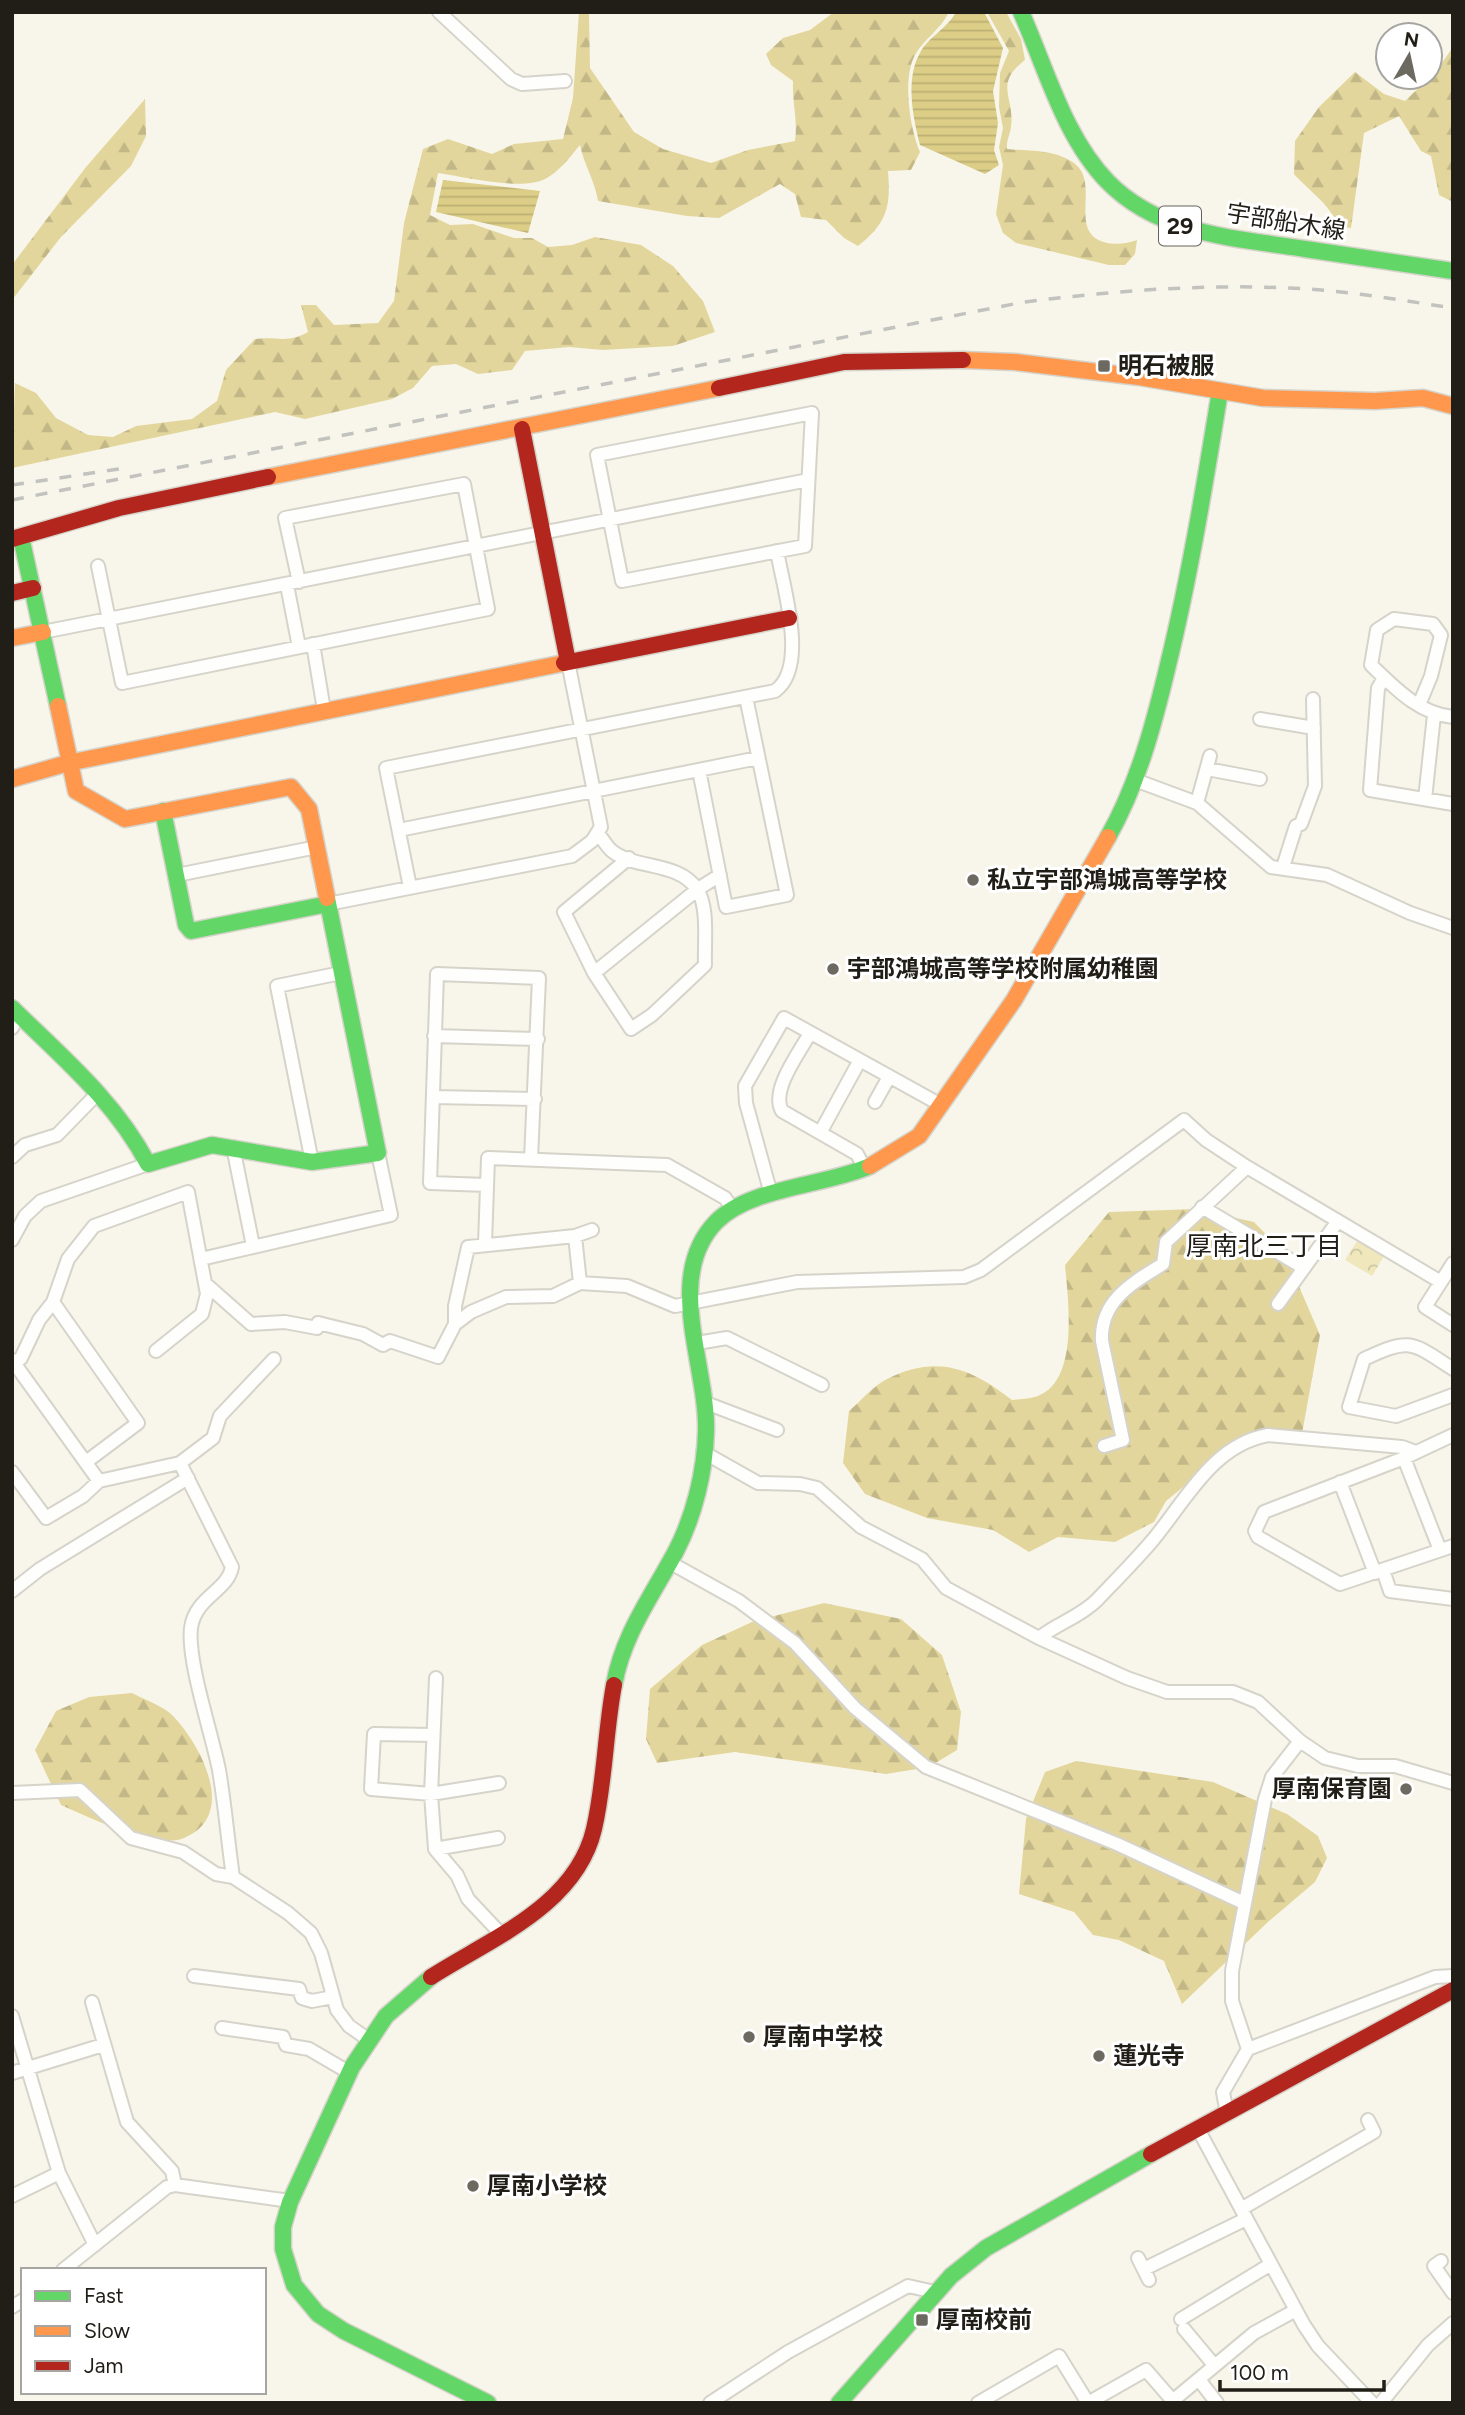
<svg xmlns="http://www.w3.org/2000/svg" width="1465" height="2415" font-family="Figtree,'Noto Sans JP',sans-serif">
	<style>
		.forest { fill: url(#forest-firs) }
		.park { fill: url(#park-crowns) }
		.water { fill: url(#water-rules) }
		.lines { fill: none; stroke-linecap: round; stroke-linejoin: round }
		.street-casing { stroke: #d5d3ca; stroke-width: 16 }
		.fast-casing { stroke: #d5d3ca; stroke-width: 19 }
		.slow-casing { stroke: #d5d3ca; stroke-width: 19 }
		.jam-casing { stroke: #d5d3ca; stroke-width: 19 }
		.street { stroke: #fefefc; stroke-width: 12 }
		.fast { stroke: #63d668; stroke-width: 16 }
		.slow { stroke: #ff974d; stroke-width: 16 }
		.jam { stroke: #b3261e; stroke-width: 16 }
		.rail { stroke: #c2c2bf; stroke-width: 3.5; stroke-dasharray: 12 12; stroke-linecap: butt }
		.poi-dot { fill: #6c6a60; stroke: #fff; stroke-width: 2.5 }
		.labels { text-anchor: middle; stroke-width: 6; stroke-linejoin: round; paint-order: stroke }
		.shield { fill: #fff; stroke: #63625c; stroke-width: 2 }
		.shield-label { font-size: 23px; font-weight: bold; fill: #201e16 }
		.street-label { font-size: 24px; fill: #201e16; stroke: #fff }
		.poi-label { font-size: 24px; font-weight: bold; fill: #201e16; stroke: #fff; text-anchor: start }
		.neighbourhood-label { font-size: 26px; fill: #201e16; stroke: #fff }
	</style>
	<defs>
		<pattern id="forest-firs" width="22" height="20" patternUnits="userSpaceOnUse" patternTransform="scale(1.75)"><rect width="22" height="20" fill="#e3d69c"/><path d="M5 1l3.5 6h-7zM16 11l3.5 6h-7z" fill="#c2b786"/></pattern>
		<pattern id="park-crowns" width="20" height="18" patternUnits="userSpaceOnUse" patternTransform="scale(1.75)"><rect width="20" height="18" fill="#f0e7bc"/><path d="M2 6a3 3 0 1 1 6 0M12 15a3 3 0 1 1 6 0" fill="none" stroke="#cec6a1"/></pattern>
		<pattern id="water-rules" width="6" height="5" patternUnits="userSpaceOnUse" patternTransform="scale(1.75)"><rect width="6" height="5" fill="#dccd87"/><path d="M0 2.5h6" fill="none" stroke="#bcb074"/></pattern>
	</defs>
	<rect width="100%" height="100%" fill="#f8f6ea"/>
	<path class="forest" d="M579,12h10l1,56 44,64 29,17 48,14 37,-13 47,-9c3,-21 -3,-38 -2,-60l-22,-16 -5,-11 17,-16 27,-8 24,-18h115c-8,17 -25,27 -34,43 -13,23 -5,74 5,97l-9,18 -23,1c3,36 -1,52 -30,75l-14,-8 -18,-18 -25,-3 -6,-23 -15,-10 -61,34 -32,-2 -89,-15c-3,-20 -14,-36 -18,-56 -10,12 -21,27 -35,34 -25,12 -79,-2 -107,-6l-8,42 20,10 23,-1 41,14h18l16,9 24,-2 23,-8 46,8 32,21 30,35 12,31 -42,14 -70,4 -34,-3 -44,4 -13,19 -34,4 -22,-10 -24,2 -19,22 -21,11 -87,20 -30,-7 -263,56 3,-85 21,10 20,25 32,17 25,2 23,-11 56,-7 25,-18 9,-31 29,-31c24,-3 31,5 53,-7l-7,-27h15l18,20 44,-2 16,-22 10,-78 19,-74 25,-10 44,15 22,-10 49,-5 10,-41z
		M987,12h19l15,27 4,21c-32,25 -10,36 -14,67 -1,8 -5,14 -4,22 21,2 45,0 64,12 24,14 10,44 16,65 6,21 34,20 50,14l-2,14 -10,11h-16l-93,-22 -13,-10 -7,-19 7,-49 -4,-18 4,-19 -4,-21 1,-34 9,-22z
		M1453,47v155l-14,-7 -8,-39 -10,-5 -22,-35 -35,17 -13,95 -13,-2c-7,-21 -29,-35 -44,-52l1,-33 24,-34 36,-35 29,22 21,7 32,-31z
		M145,99l1,37 -15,30 -70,71 -49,63v-35l74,-98z
		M1196,1209l58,13 31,32 35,81 -19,104 -28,-6 -64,33 -43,35 -12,21 -39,20 -57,-5 -29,15 -36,-22 -66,-12 -62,-24 -22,-31 6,-52c12,-10 25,-26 38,-32 50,-25 84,-11 125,21 9,-1 20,-1 28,-5 39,-18 28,-96 25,-130l44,-53z
		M824,1603l77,16 41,36 19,57 -4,38 -28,17 -43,7 -151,-22 -78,11 -11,-24 4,-50 52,-44 50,-23z
		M132,1693c13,7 32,13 42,24 28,30 64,99 10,121 -28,12 -96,-21 -123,-33l-26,-55 21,-39 33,-14z
		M1076,1761l137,21 74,32 31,22 9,22 -12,24 -46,39 -87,83 -18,-43 -45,-21 -26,-5 -19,-23 -55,-18 7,-75 19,-47z"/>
	<path class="park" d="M1359,1238l27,15 -14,23 -27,-16z"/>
	<path class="water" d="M956,12h28l19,36 -10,43 5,32 -4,27 5,15 -14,9 -65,-29c-7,-27 -15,-66 0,-92 8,-16 27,-24 36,-41z
		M443,180l97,11 -12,42 -92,-21z"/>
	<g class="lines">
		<defs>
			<path id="street" d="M439,12l72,67 11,5 43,-3
				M812,413l-7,133 -183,35 -25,-126z
				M98,566l24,117 366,-74 -24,-125 -179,34 14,64
				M287,585l12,62
				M43,632l765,-152
				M313,644l11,66
				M1384,678l-6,10 -8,102 83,14
				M1419,705l12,-29 10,-41 -8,-11 -39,-5 -17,11 -6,35c24,23 48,49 82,52
				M1260,719l54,9
				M1207,769l53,10
				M699,770l27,137 61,-12 -41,-198
				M1135,780l62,23 74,64 56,8 83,38 43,15
				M1425,799l9,-84
				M1197,803l13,-47
				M399,830l359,-72
				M598,834c5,5 9,13 14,17 24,19 66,10 85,38 12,18 7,54 8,76l-53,50 -21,14 -37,-56 -30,-61 65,-54
				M1283,867l13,-41 5,-2 14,-38 -2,-87
				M177,875l140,-28
				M410,887l-24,-119 389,-77c34,-24 8,-104 2,-140
				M328,904l244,-48 20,-15 9,-14 -33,-165
				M594,973l104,-84 22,-14
				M12,1028l7,-13
				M810,1033c-10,19 -40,57 -28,78l75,43 8,15
				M434,1036l104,3
				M433,1097l102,2
				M875,1102l14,-25
				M820,1133l40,-73
				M233,1147l20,99
				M12,1157l13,-12 32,-10 40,-41
				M312,1162l-35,-176 64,-13
				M487,1185l-57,-2 7,-209 102,4 -8,181
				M771,1194l-25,-91 -1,-17 39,-68 157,87
				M1202,1207l102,61
				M575,1236l5,47
				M12,1240l13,-24 16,-15 107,-37
				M485,1244l3,-86 179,7 58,33 7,10
				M201,1259l190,-44 -13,-62
				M1453,1263l-28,44 28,18
				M208,1286l43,38 34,-2 32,6 1,-5 45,11 20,11 7,-4 48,16 17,-33 16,-12 35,-15 47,-1 27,-13 47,3 48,20 122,-24 167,-5 17,-7 203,-150 22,20 41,27 194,115
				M53,1302l85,121 -52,39
				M1278,1304l60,-83
				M455,1324v-18l13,-59 107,-11 17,-6
				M697,1343l30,-5 95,47
				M12,1360l87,121
				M12,1366l9,-8 18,-38 14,-18 15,-43 26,-33 94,-34 19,102 -5,20 -46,37
				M1453,1369c-42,-27 -42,-32 -89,-10l-15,48 47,9 57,-21
				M706,1403l71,27
				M1453,1435l-49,23 -140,54 -9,19 3,6 82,47 113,-38
				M1104,1446l19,-6 -21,-99c-2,-40 30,-58 61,-77l3,-22 81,-75
				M703,1452l55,31 42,1 17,4 44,39 61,32 24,29 93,50 88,40 40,14h66l25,10 42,39 25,17 33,8h37l58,17
				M1404,1458l36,92
				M180,1463l52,104c-4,24 -37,30 -41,61 -4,33 21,106 28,142 6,35 9,72 14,107
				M12,1472l34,46 37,-22 16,-15 81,-18 33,-25 7,-22 54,-57
				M1340,1482l35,91
				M669,1562l70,39 56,42 60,65 71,59 191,77 127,59
				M1383,1570l7,21 63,8
				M12,1591l28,-22 148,-91
				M1039,1638c19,-15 41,-21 58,-38 18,-19 38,-39 55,-59 33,-39 60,-96 116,-106l134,12 11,4
				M436,1678l-5,116 4,55 22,26 11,24 32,34
				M433,1735l-59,-1 -3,55 60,5 68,-11
				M12,1793l68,-3 51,48 52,14 33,22 17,3 55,36 23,20 10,20 16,57 12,16 20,14
				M435,1849l63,-11
				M194,1976l105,13 3,9 10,3 21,-4
				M92,2002l35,120 45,49 3,14
				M12,2016l47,157 36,72
				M222,2028l61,9 3,8 23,4 41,24
				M1248,2049l187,-72 18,-1
				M12,2073l91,-28
				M1227,2114l-4,-22 25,-43 -16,-48v-30l33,-172 7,-22 28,-36
				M1198,2129l106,196 14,21 54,57
				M12,2196l47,-23
				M1241,2209l133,-77 -6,-12
				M1138,2258l11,22
				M1441,2261l-7,5 19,27
				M1144,2269l102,-50
				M63,2270l104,-83 8,-2 115,16
				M12,2307l11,-7
				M1181,2319l90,-55
				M1184,2329l30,36
				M1200,2381l17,22
				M710,2403l78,-51 120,-66 27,6
				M978,2403l81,-47 29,47
				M1088,2403l58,-33 27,31
				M1170,2403l84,-70 42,-23
				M1381,2403l47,-58 25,-22"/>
			<path id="fast" d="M1021,12c25,56 43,125 87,170 52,53 128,56 197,67 50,7 99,15 148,22
				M21,537l37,169
				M163,811l23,114 5,6 137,-27
				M1108,837c30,-53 46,-113 60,-172 22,-90 37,-182 52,-274
				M12,1008c50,49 103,93 136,156l64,-19 100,17 66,-9 -51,-255
				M614,1685c9,-51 38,-89 62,-134 18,-35 29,-79 30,-119 2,-66 -43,-155 10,-210 34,-35 109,-36 154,-56
				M431,1977l-45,39 -34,51 -62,135 -7,25v22l11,36 24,29 26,17 144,72
				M839,2403l112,-127 35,-28 165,-94"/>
			<path id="slow" d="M963,360l52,2 124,15 124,21 112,3 48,-3 30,8
				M268,477l451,-89
				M12,638l31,-6
				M58,706l18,85 49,28 166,-32 18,22 18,89
				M12,779l56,-16 496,-100
				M870,1166l49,-30 95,-136 94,-163"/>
			<path id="jam" d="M719,388l125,-26 119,-2
				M522,429l46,233
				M12,539l107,-31 149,-31
				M12,593l21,-5
				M564,663l225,-45
				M431,1977c59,-38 145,-71 163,-148 11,-47 11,-96 20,-144
				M1151,2154l302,-164"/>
		</defs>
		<use href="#street" class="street-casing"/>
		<use href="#fast" class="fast-casing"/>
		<use href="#slow" class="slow-casing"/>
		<use href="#jam" class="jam-casing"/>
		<use href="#street" class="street"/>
		<use href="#fast" class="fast"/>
		<use href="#slow" class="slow"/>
		<use href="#jam" class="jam"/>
		<path class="rail" d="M12,485l107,-16
			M12,500l1012,-198c88,-11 176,-18 265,-14 55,2 110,12 164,20"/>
	</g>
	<g class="poi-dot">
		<rect x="1097" y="359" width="14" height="14" rx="3.5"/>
		<circle cx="973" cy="880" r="7"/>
		<circle cx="833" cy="969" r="7"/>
		<circle cx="1406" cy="1789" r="7"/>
		<circle cx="749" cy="2037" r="7"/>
		<circle cx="1099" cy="2056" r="7"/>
		<circle cx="473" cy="2186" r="7"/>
		<rect x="915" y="2313" width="14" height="14" rx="3.5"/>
	</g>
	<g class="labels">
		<rect class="shield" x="1159" y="206.5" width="42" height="39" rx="5"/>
		<g class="shield-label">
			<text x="1180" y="234">29</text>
		</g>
		<g class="street-label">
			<text transform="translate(1286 222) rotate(9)" y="8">宇部船木線</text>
		</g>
		<g class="poi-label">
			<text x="1118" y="374">明石被服</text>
			<text x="987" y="888">私立宇部鴻城高等学校</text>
			<text x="847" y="977">宇部鴻城高等学校附属幼稚園</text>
			<text x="1392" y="1797" text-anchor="end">厚南保育園</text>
			<text x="763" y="2045">厚南中学校</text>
			<text x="1113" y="2064">蓮光寺</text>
			<text x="487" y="2194">厚南小学校</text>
			<text x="936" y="2328">厚南校前</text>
		</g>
		<g class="neighbourhood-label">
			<text x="1264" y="1255">厚南北三丁目</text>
		</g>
	</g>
	<rect width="1465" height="2415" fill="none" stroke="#201e16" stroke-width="28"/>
	<rect x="21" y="2268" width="245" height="126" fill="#ffffff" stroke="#a6a5a2" stroke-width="2"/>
	<rect x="35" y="2291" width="35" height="10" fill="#63d668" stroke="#a6a5a2" stroke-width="2"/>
	<text x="84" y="2303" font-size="21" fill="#201e16">Fast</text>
	<rect x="35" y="2326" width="35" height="10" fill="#ff974d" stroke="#a6a5a2" stroke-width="2"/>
	<text x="84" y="2338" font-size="21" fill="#201e16">Slow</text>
	<rect x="35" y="2361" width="35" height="10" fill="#b3261e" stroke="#a6a5a2" stroke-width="2"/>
	<text x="84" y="2373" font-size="21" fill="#201e16">Jam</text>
	<g transform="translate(1409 56) rotate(9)"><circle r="33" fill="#ffffff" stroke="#a6a5a2" stroke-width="2"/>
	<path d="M0-5L12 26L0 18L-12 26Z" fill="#6c6a60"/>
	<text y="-10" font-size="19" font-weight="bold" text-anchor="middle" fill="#201e16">N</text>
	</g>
	<path d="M1220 2380v10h164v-10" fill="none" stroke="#201e16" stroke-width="3.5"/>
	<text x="1230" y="2380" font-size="21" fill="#201e16" stroke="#ffffff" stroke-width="5" paint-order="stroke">100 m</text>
</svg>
